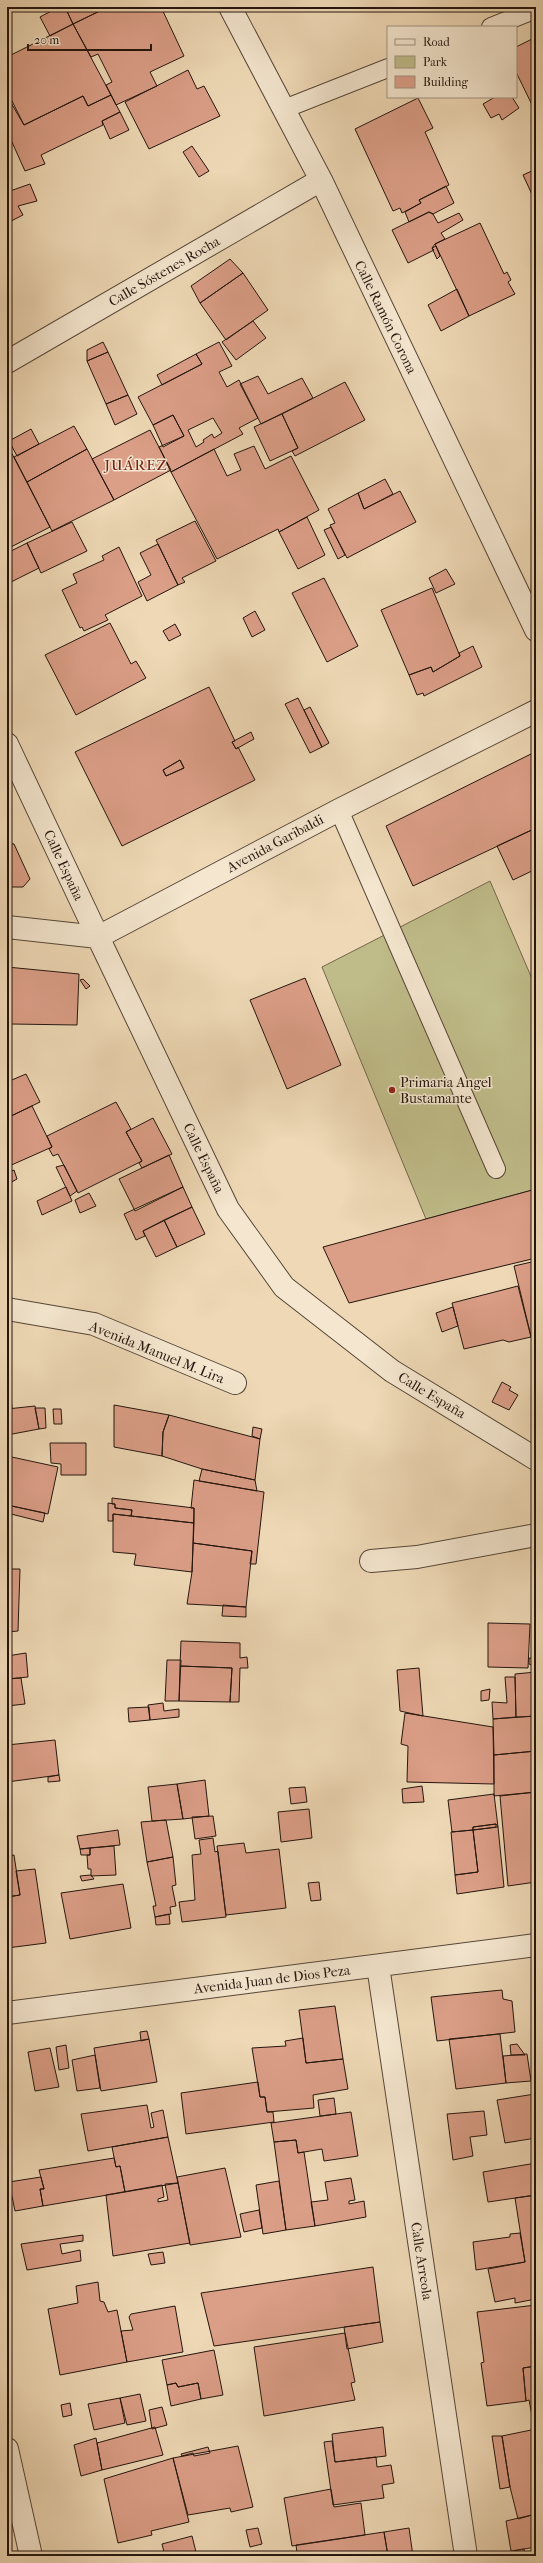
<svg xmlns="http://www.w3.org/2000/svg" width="543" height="2563" font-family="'IM FELL French Canon',serif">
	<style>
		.green { fill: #bfbc89; stroke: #72684b }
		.building { fill: #db9e87; stroke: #24150d; fill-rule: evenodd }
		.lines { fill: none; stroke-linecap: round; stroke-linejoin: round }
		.service-casing { stroke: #564637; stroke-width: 20 }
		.minor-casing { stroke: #564637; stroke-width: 24 }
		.tertiary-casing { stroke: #564637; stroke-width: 24 }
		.service { stroke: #f4e6cf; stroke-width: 18 }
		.minor { stroke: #f4e6cf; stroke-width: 22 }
		.tertiary { stroke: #f4e6cf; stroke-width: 22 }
		.poi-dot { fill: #8f2418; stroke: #f4e6cf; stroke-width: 1.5 }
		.labels { text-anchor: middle; stroke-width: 3; stroke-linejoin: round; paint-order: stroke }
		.street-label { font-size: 14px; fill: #24150d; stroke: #f4e6cf }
		.poi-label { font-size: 14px; fill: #24150d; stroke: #f4e6cf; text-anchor: start }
		.neighbourhood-label { font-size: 15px; letter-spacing: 1px; fill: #7a1f14; stroke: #f4e6cf }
	</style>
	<rect width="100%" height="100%" fill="#eed8b5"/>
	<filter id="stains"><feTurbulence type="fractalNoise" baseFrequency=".005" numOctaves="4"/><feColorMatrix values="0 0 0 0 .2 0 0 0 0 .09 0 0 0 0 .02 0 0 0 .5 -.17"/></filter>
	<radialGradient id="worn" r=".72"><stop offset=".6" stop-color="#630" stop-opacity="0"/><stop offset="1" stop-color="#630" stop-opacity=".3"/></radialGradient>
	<path class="green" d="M490,881l46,107v201l-110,30 -104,-252z"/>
	<path class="building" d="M59,7h6l8,17 -23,12 -10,-19z
		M65,7h43l-35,17z
		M108,7h53l23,49 -34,16 7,14 -41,19 -10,-20 6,-3 -14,-28 -7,3 -18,-33z
		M73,24l38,71 -23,11 -5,-10 -59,29 -17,-29v-39z
		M532,39l4,7v67l-20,-41v-25z
		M188,70l9,19 7,-3 16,30 -71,33 -24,-47z
		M9,95l15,30 59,-29 5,10 23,-11 9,17 -18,9 1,4 -62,30 4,9 -20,7 -18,-40z
		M495,97h17l7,11 -17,12 -3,-6 -8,4 -8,-14z
		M418,98l15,30 -8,4 24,53 -30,15 2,3 -19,10 -2,-5 -7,3 -38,-82z
		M120,112l9,18 -19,9 -8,-18z
		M192,146l17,25 -10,6 -16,-25z
		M536,169v34l-13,-28z
		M30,184l7,17 -19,5 5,9 -16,8v-27l4,-2 -1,-3z
		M446,186l8,17 -21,11 -4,-2 -20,10 -4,-10 16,-9 -2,-3z
		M429,212l4,2 5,9 21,-10 4,7 -22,13 4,6 -10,5 -3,4 2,2 -26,13 -16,-33z
		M480,223l24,51 3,-2 4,8 -3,2 7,12 -46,22 -34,-72z
		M436,246l4,10 -3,3 -5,-11z
		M230,259l13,14 -43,30 -9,-17z
		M243,273l25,37 -42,30 -26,-37z
		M457,289l12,27 -28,15 -13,-26z
		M253,321l13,17 -30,22 -14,-18z
		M103,342l5,10 -21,9v-11z
		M219,342l13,24 -13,6 8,15 12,-7 19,38 -19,10 4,6 -72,38 -12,-25 25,-11 -11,-21 -20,10 -15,-28 64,-33 -6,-10zM213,418l9,15 -8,5 -2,-4 -9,6 1,2 -8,5 -8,-17z
		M108,352l20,43 -22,9 -19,-43z
		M196,354l6,10 -40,21 -5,-10z
		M258,376l10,18 34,-16 11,20 -52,26 -21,-40z
		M345,382l20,38 -70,36 -3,-5 6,-3 -16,-34z
		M128,395l9,19 -22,11 -9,-21z
		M282,414l16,34 -28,13 -16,-34z
		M173,415l11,21 -21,11 -10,-22z
		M74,426l13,23 -60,33 -13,-25z
		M31,429l8,15 -22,12 -8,-15z
		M150,430l21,40 -57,30 -22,-41z
		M7,444l43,83 -43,22v-45l4,-2 -4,-8z
		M254,446l11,23 26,-13 28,54 -40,22 -1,-3 -61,30 -46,-87 43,-23 13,27 14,-6 -7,-16z
		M87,449l27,51 -62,31 -25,-49z
		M385,479l8,15 -29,15 -6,-16z
		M400,491l16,31 -69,36 -16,-31 -1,-2 5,-2 -7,-14 30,-16 6,16z
		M307,517l18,38 -27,14 -19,-37z
		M195,521l21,40 -34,17 3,4 -7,3 -22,-45z
		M72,522l15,29 -46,22 -14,-30z
		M331,527l14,28 -7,4 -14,-29z
		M27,543l12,25 -32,16v-31z
		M158,544l20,41 -31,16 -9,-19 13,-7 -11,-22z
		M119,547l23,49 -37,19 3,5 -24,11 -2,-4 -2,1 -18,-38 15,-7 -4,-9 31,-14 -2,-4z
		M446,569l9,15 -19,9 -7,-15z
		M324,578l34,68 -31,16 -35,-69z
		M432,588l28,68 -27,16 -2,-5 -22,8 -28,-65z
		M255,611l10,19 -13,7 -9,-19z
		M110,623l21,41 5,-3 10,17 -70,37 -31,-60z
		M175,624l6,11 -12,6 -6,-10z
		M473,646l9,21 -58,29 -1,-3 -6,2 -8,-20 22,-8 2,5 27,-16 -1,-3z
		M209,687l26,54 -3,1 4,7 2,-2 17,33 -133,66 -47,-94zM180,760l4,8 -18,8 -3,-6z
		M298,698l24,49 -12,6 -25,-49z
		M310,707l19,36 -7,4 -18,-37z
		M251,732l3,7 -18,10 -4,-7z
		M535,752l1,76 -123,58 -27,-60z
		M180,760l4,8 -18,8 -3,-6z
		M536,828v41l-23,11 -16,-34z
		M7,843l7,1 16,35 -7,8h-16z
		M7,967l72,7 -2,51 -66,-1 -4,2z
		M305,978l36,87 -54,24 -37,-89z
		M83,979l7,7 -4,3 -6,-9z
		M26,1074l14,28 -33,16v-36z
		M116,1102l15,27 -5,3 16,29 -64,32 -20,-39 -5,2 -4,-7 3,-2 -5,-11z
		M32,1106l20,41 -45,20v-49z
		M153,1118l19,36 -30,14 -3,-5 3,-2 -16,-29z
		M169,1155l14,32 -48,24 -16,-32z
		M64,1165l13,26 -7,5 -14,-29z
		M14,1170l3,9 -9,5 -1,-11z
		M66,1187l6,14 -30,14 -5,-14z
		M183,1187l9,20 -49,24 2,5 -9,4 -12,-26z
		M536,1189v69l-187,45 -26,-56z
		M89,1193l7,13 -16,7 -5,-13z
		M192,1207l13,27 -28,13 -13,-27z
		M164,1220l13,27 -21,10 -13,-26z
		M536,1261v92h-1l-21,-87z
		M518,1286l13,51 -22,5 -6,-2 -39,9 -12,-46z
		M453,1307l5,19 -16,6 -6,-19z
		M532,1368h4v31z
		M502,1382l9,5 -2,3 9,5 -9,15 -17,-8z
		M7,1398h4l1,10 -5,1z
		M114,1405l55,10 -6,17 -1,24 -48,-9z
		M35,1406l4,23 -32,6v-26z
		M35,1408h10l1,20 -7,1z
		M53,1409h8l1,15h-8z
		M169,1415l91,24 -5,41 -53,-11 -40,-13 1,-24z
		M253,1427l9,2 -2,10 -8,-3z
		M50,1443h36v32h-25v-11l-10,-1z
		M7,1456l51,11 -10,47 -41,-9z
		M202,1469l53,11 2,11 -58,-10z
		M194,1480l70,12 -8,72h-6l2,-13 -59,-8 1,-35h-3z
		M112,1498l82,10v15l-63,-7 1,-6 -17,-2v-4h-3z
		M108,1503l7,1v4l17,2 -1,6 -18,-2v7h-5z
		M7,1505l38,8 -2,9 -36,-9z
		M113,1514l81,9 -2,49 -58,-7 2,-11 -23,-2z
		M193,1543l59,8 -6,56 -59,-3 5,-32z
		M7,1569h13l-2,62 -11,1z
		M223,1605l23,2v10l-24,-1z
		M488,1623l42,1 -2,44 -40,-1z
		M181,1641l59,2v15l7,-1 1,11h-8l-1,34h-9l2,-34 -52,-2z
		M26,1653l2,24 -21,2v-23z
		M529,1658l7,1v8l-7,-3z
		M167,1660h14l-2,41h-14z
		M180,1666l52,2 -2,34 -51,-1z
		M419,1668l4,48 -23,-5 -3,-41z
		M536,1672v44l-20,1 -1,-43z
		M505,1677h10l1,40 -23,2 -1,-17 15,1z
		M21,1678l4,26 -18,2v-27z
		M490,1689l-1,11 -8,1v-10z
		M163,1703l1,8 15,-2v8l-29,3 -2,-15z
		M149,1707l1,13 -21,2 -1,-14z
		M405,1713l88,14 1,57 -87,-2 1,-36 -7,-2z
		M536,1716v35l-42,4 -1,-36z
		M55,1740l4,35 -52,7v-37z
		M536,1751v41l-42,4v-41z
		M59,1775l1,6 -12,1v-5z
		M205,1780l4,36 -26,3 -6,-35z
		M177,1784l6,35 -31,2 -4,-34z
		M422,1786l2,16 -21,1 -1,-14z
		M305,1787l2,15 -16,2 -2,-16z
		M536,1792v90l-28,4 -8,-90z
		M494,1794l4,33 -2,-3 -23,3v3l-21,2 -4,-32z
		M309,1809l3,29 -31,4 -3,-30z
		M213,1816l3,20 -21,3 -3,-22z
		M166,1820l7,37 -26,5 -6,-40z
		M496,1824v3l-23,3v-3z
		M498,1827l6,60 -47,7 -2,-19 23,-3 -5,-42z
		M118,1830l2,15 -40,4 -3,-13z
		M473,1830l5,42 -23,3 -4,-43z
		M213,1838l2,14 3,-1 8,66 -44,5 -3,-20 16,-2 -3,-45 9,-1 -2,-14z
		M244,1843l2,10 33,-4 7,59 -60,7 -9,-69z
		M114,1846l2,29 -25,1v-7h-3l-1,-14h3v-7z
		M90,1848v7h-9l-1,-6z
		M14,1855l6,40 -13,2v-41z
		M173,1857l3,28 -4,1 4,20 -6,1 1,7 -16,3 -2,-11h3l-9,-44z
		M35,1869l11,74 -39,5v-51l13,-2 -4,-24z
		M91,1875l3,4 -12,2 -2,-5z
		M319,1882l2,18 -10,1 -3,-18z
		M123,1884l8,44 -61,11 -9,-46z
		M169,1914l1,10 -14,1 -1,-8z
		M502,1990l1,9 9,2 3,31 -78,9 -6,-44z
		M335,2006l8,53 -37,4 -7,-53z
		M147,2031l2,8 -8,2 -1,-9z
		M500,2034l6,49 -50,6 -7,-50z
		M303,2038l3,25 37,-4 5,30 -35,6 1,13 -47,4 -2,-15h-5l-8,-49 34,-2 -1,-5z
		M149,2039l8,43 -56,9 -7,-43z
		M517,2044l8,11h-14l-1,-10z
		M66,2045l3,23 -10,2 -3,-23z
		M50,2048l9,39 -24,4 -7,-39z
		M527,2054l4,27 -25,2 -3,-27z
		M95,2055l5,33 -23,3 -5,-31z
		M258,2082l2,15h5l2,15h6l1,10 -88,12 -5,-41z
		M535,2090l1,48 -31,5 -8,-43 38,-6z
		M334,2098l2,16 -16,2 -2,-16z
		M147,2105l4,23 3,-1 -3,-14 12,-3 5,27 -80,14 -7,-37z
		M484,2111l3,24 -17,2 3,19 -20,4 -6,-46z
		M351,2112l7,44 -34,5 -2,-12 -24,4 -2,-13 -22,2 -3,-19z
		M168,2137l10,46 -53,9 -5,-26 -4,1 -4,-20z
		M296,2140l2,13 6,-1 11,74 -29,4 -12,-88z
		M114,2158l2,9 4,-1 5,26 -82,14 -3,-17h4l-5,-19z
		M536,2163v32l-48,7 -5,-30z
		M225,2168l16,69 -51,8 -13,-68z
		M41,2177l3,12h-4l3,17 -28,5 -6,-29z
		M351,2178l4,22 -6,1v3l15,-3 2,16 -51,9 -4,-24 17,-2 -3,-18z
		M279,2181l7,49 -23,4 -7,-49z
		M178,2183l12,60 -77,13 -7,-61 56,-10 2,12 -6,2v3l10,-2 -3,-16z
		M536,2195v104l-21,4v-5l-20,4 -7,-33 37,-7 -10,-64z
		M259,2210l3,18 -18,4 -4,-18z
		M520,2233l5,29 -49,8 -3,-28 37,-5v-3z
		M83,2235v6l-23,3 2,10 18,-4 1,11 -54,9 -6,-26z
		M163,2252l2,11 -14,2 -3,-11z
		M373,2267l7,55 -166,24 -13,-53z
		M98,2282l2,19 4,1 4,10 9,-2 10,52 -67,13 -12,-66 30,-6 -2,-17z
		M536,2305v61l-13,2 3,33 -39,5 -6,-43 3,-1 -7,-50z
		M175,2306l8,46 -56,10 -6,-31 12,-1 -4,-13 2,-3z
		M380,2322l3,20 -36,7 -3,-22z
		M345,2333l10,49 -4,1 4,17 -91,16 -10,-69z
		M214,2350l9,45 -22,4 -3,-16 -20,4 -2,-4 -9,2 -5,-25z
		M536,2366v50h-4l-3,-16 -3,1 -3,-33z
		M176,2383l2,4 20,-4 3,16 -30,7 -4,-21z
		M140,2394l6,27 -19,4 -7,-27z
		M120,2398l5,25 -31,7 -6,-26z
		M70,2403l2,12 -9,2 -2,-12z
		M162,2407l5,18 -15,4 -3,-19z
		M155,2427l8,28 -61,15 -5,-27z
		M383,2427l3,29 -51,6 -3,-28z
		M536,2429v85l-18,5 -8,-32 -8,-51z
		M492,2436h10l8,51 -10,2z
		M96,2438l6,32 -21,6 -7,-31z
		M332,2441l3,21 41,-5 1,10 14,-2 3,18 -12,2 2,13 -51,7 -9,-63z
		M238,2446l15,61 -22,5 -1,-4 -42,7 -15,-57z
		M208,2447l2,6 -16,3 -1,-3 -11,3 -1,-2z
		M173,2458l16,64 -38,9 1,4 -34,8 -14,-64z
		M331,2489l3,18 27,-4 4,32 -73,11 -8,-48z
		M536,2514v33l-25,4 -5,-30z
		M258,2528l4,16 -12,3 -4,-17z
		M409,2528l4,28h-25l-4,-24z
		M384,2532l4,24h-97l6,-3 -1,-8z
		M192,2536l5,20h-32l-3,-12z
		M524,2549l2,7h-11l-2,-5z"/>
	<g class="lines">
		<defs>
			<path id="service" d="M491,27l45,-18
				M284,109l104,-41
				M339,810l157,359"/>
			<path id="minor" d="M230,7l91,173 215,450
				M7,362l314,-182
				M7,744l91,193 241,-127 197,-99
				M7,1309l87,15 141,59
				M371,1561l46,-4 119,-22
				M378,1966l88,590
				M7,2013l529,-68
				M7,2449l24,107"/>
			<path id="tertiary" d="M7,927l91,10 130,272 56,78 108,84 144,88"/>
		</defs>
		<use href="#service" class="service-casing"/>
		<use href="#minor" class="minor-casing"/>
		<use href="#tertiary" class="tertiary-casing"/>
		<use href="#service" class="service"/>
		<use href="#minor" class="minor"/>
		<use href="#tertiary" class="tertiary"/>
	</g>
	<circle class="poi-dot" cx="392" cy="1090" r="4"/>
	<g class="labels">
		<g class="street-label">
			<text transform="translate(164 271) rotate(-30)" y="5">Calle Sóstenes Rocha</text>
			<text transform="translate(386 317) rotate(64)" y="5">Calle Ramón Corona</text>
			<text transform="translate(275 843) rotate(-28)" y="5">Avenida Garibaldi</text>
			<text transform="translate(64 865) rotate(65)" y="5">Calle España</text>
			<text transform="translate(204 1158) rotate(64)" y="5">Calle España</text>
			<text transform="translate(157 1352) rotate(22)" y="5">Avenida Manuel M. Lira</text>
			<text transform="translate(432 1395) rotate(31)" y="5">Calle España</text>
			<text transform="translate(272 1979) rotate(-7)" y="5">Avenida Juan de Dios Peza</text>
			<text transform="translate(422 2261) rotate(81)" y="5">Calle Arreola</text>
		</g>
		<g class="poi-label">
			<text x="400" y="1087">Primaria Angel<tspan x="400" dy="16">Bustamante</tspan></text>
		</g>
		<g class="neighbourhood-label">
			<text x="136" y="470">JUÁREZ</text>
		</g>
	</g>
	<rect width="543" height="2563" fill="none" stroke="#eed8b5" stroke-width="24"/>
	<rect x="8" y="8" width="527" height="2547" fill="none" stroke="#24150d" stroke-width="2"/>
	<rect x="12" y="12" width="519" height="2539" fill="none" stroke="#24150d"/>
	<rect x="387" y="26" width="130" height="72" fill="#f4e6cf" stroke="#a19281"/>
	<rect x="395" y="39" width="20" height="6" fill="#f4e6cf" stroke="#a19281"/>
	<text x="423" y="46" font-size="12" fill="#24150d">Road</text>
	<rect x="395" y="56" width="20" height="12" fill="#bfbc89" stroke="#a19281"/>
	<text x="423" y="66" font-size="12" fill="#24150d">Park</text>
	<rect x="395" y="76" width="20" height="12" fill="#db9e87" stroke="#a19281"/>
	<text x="423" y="86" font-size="12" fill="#24150d">Building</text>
	<path d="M28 44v6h123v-6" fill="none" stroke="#24150d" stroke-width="2"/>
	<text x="34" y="44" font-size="12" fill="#24150d" stroke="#f4e6cf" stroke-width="3" paint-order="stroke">20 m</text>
	<rect width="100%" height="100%" filter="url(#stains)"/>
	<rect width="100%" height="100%" fill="url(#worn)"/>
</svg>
